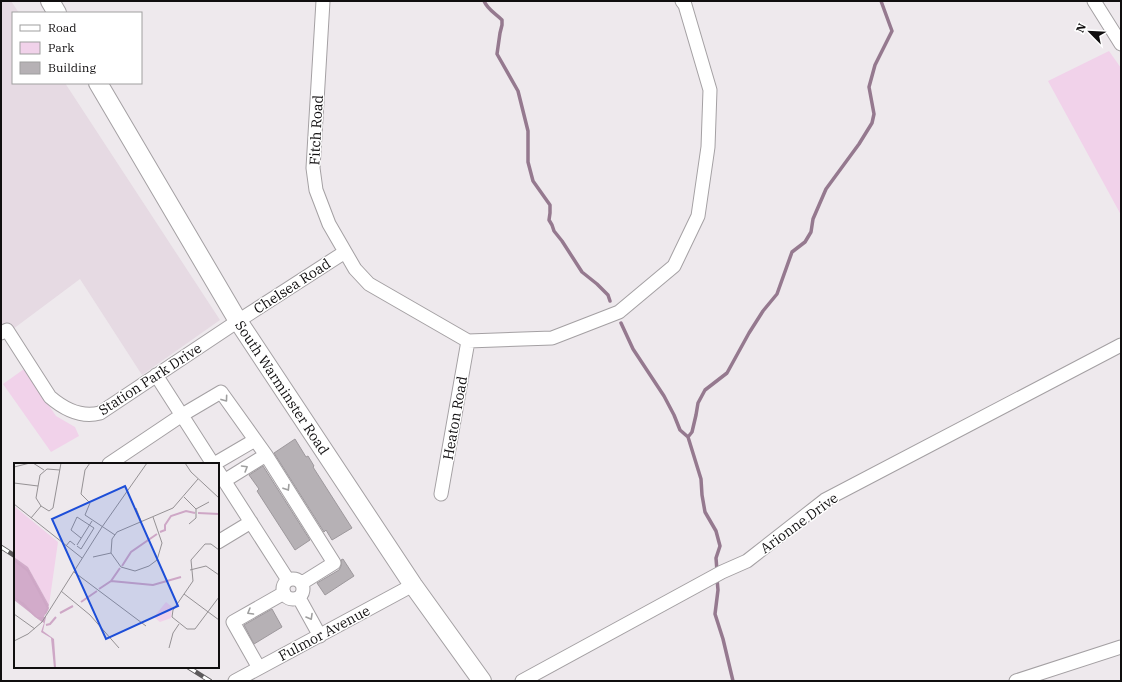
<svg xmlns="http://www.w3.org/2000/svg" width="1122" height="682" font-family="'IBM Plex Serif',serif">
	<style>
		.built { fill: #e6dae3 }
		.green { fill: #f1d2ea }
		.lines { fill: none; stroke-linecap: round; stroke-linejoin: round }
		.stream { stroke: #95798f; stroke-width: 3.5 }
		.building { fill: #b6b1b5; stroke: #9d989c }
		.street-casing { stroke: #a4a0a3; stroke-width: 15 }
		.secondary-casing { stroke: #a4a0a3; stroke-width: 20 }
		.street { stroke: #fff; stroke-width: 13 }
		.secondary { stroke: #fff; stroke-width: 18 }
		.rail-casing { stroke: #5d5a5c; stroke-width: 4.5 }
		.rail { stroke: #fff; stroke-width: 3; stroke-dasharray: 9; stroke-linecap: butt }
		.oneway { stroke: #9f9f9f }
		.labels { text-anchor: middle; stroke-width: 3; stroke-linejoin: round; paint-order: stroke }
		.street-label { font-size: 14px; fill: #100e0f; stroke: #fff }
		.inset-river { fill: none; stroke: #cea7c6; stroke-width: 2 }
		.inset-road { fill: none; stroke: #959194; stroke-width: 1 }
		.view { fill: #1d4ed8; fill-opacity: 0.15; stroke: #1d4ed8; stroke-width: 2 }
		.inset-edge { fill: none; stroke: #100e0f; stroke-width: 2 }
	</style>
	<rect width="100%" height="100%" fill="#eee9ed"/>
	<path class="built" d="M1,1h10l8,12h-6v70h52l155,237 -78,55 -62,-96 -79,59z"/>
	<path class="green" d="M1109,51l12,17v147l-73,-134z
		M24,369l32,47 19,11 4,9 -28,16 -48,-68z"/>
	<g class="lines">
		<path class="stream" d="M484,1c4,9 11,12 18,19v5l-2,8 -3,21 21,37 10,40v31l5,19 17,24v8l-1,7 3,5 2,6 8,10 20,31 15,12 11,11 2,6
			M621,323l12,26 31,47 10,19 6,15 8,7 13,42 1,16 3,17 11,19 4,15 -4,12 1,13
			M688,437l4,-5 4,-17 2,-12 7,-13 22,-17 22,-40 14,-22 14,-17 15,-42 13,-10 6,-10 2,-13 13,-30 33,-45 13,-21 2,-9 -5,-27 6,-22 17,-34 -11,-30
			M717,579l1,11 -3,24 8,25 10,42"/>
	</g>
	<path class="building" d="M295,439l11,18 2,-1 6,10 -1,1 39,61 -20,12 -6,-10 -2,2 -50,-79z
		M263,466l47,74 -15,10 -38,-59 2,-2 -10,-14z
		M343,559l11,17 -29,19 -8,-12 22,-13 2,-4v-6z
		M272,609l10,18 -28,17 -10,-19z"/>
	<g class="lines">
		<defs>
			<path id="street" d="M323,1l-10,167 3,22 13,34 26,45 14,15 99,57 84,-3 67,-26 55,-46 24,-50 10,-69 2,-57 -25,-85 -3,-4
				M1094,1l27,43
				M1,333l6,-3 43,67c14,12 31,21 50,16l138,-92 107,-69
				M156,375l57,89
				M109,464l73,-49 39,-23 45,63 68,108 -32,20
				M214,464l41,-24
				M218,471l70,109
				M224,481l42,-26
				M441,494l27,-153
				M218,542l33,-20
				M283 589a10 10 0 1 1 20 0a10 10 0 1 1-20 0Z
				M299,598l21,38
				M259,668l-26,-46 51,-29
				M235,681l178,-96
				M522,681l200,-109 25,-11 78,-61 296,-155
				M1016,681l105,-34"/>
			<g id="secondary">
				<path d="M50,1l7,12"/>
				<path id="s1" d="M98,83l140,238 175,264 69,96"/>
			</g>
		</defs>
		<use href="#street" class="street-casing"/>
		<use href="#secondary" class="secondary-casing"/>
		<use href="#street" class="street"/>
		<use href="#secondary" class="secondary"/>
		<defs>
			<path id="rail" d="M1,547l14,9
				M188,667l22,14"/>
		</defs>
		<use href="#rail" class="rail-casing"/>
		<use href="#rail" class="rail"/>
	</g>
	<defs><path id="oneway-chevron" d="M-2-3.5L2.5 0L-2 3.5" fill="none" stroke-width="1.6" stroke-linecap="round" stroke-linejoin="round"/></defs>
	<g class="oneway">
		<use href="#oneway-chevron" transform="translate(225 399) rotate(54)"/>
		<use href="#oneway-chevron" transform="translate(245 468) rotate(-31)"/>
		<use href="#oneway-chevron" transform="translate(287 488) rotate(58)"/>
		<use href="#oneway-chevron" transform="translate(250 612) rotate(150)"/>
		<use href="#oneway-chevron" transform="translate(310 617) rotate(60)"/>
	</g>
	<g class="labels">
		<g class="street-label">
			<text transform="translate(316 130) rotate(-87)" y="5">Fitch Road</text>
			<text transform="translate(292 286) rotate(-33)" y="5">Chelsea Road</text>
			<text transform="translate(150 379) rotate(-33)" y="5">Station Park Drive</text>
			<text dy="5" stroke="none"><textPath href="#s1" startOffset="356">South Warminster Road</textPath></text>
			<text transform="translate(455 418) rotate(-80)" y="5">Heaton Road</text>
			<text transform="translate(799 523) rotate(-36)" y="5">Arionne Drive</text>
			<text transform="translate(324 633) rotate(-28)" y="5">Fulmor Avenue</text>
		</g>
	</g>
	<g transform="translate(14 463)">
		<rect width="205" height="205" fill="#eee9ed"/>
		<path d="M0,43l44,36 -9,63 -21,-38 -14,-10zM152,139l6,5 -1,11 -11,4 -6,-5z" fill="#f1d2ea"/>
		<path d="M0,94l14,10 21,38 -7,17 -28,-22z" fill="#d2abca"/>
		<path d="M0,134l10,6 13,14h9l-3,14 11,8 2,29h-2l-3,-30 -10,-6 3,-9 -9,-6z" fill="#cea7c6"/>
		<path class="inset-river" d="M184,50l21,1M146,69l5,-2v-5l6,-9 15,-5 9,2M0,97l14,11 20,37 -3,6M108,103l9,-14 26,-18M97,118l42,4 28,-8M85,126l12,-8 9,-13M67,139l16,-11M46,150l13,-7M32,162l4,-1 6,-7"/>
		<path class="inset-road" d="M19,0l11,7M76,0l-5,7 -4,24 9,9 -5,12 30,20M171,0l6,9 28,26M0,4l16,-4M0,20l24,3M170,34l12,12v9l-7,6M0,41l68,54M27,43l-5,-8 4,-23 7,-6 13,1M122,45l5,13M182,46l13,-7M139,54l9,26 -5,17 -8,6 -14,5 -14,-4 -10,-14 1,-14 5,-7 56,-24 25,-29M17,55l10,-12 8,5 4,-3 8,-45M63,82l15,-24M52,83l4,-5 5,4M63,83l4,3 13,-21 -17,-11 -6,13 10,8M205,87l-8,-6h-6l-14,16 2,21 -20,29 -1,7 15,12h8l24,-32M79,94l18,-4M176,107l16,-4 13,9M60,109l72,54M47,128l29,24 29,33M170,131l35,26M0,151l21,15M0,178l14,-7 14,-12 60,-95 45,-64M155,185l4,-15 6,-9"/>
		<path class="view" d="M111,23l53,120 -72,33 -54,-120z"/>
		<rect width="205" height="205" class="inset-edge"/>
	</g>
	<rect width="1122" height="682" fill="none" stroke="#100e0f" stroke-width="4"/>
	<rect x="12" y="12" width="130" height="72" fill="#ffffff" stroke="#9f9f9f"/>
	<rect x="20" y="25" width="20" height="6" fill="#ffffff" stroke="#9f9f9f"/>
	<text x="48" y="32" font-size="12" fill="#100e0f">Road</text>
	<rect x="20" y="42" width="20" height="12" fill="#f1d2ea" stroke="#9f9f9f"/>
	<text x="48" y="52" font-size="12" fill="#100e0f">Park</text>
	<rect x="20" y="62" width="20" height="12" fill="#b6b1b5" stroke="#9f9f9f"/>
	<text x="48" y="72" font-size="12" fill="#100e0f">Building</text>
	<g transform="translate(1090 32) rotate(294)" stroke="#ffffff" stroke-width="3" paint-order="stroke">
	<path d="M0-3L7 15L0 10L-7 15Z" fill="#100e0f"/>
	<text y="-6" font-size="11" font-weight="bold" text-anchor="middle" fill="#100e0f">N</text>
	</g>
</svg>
